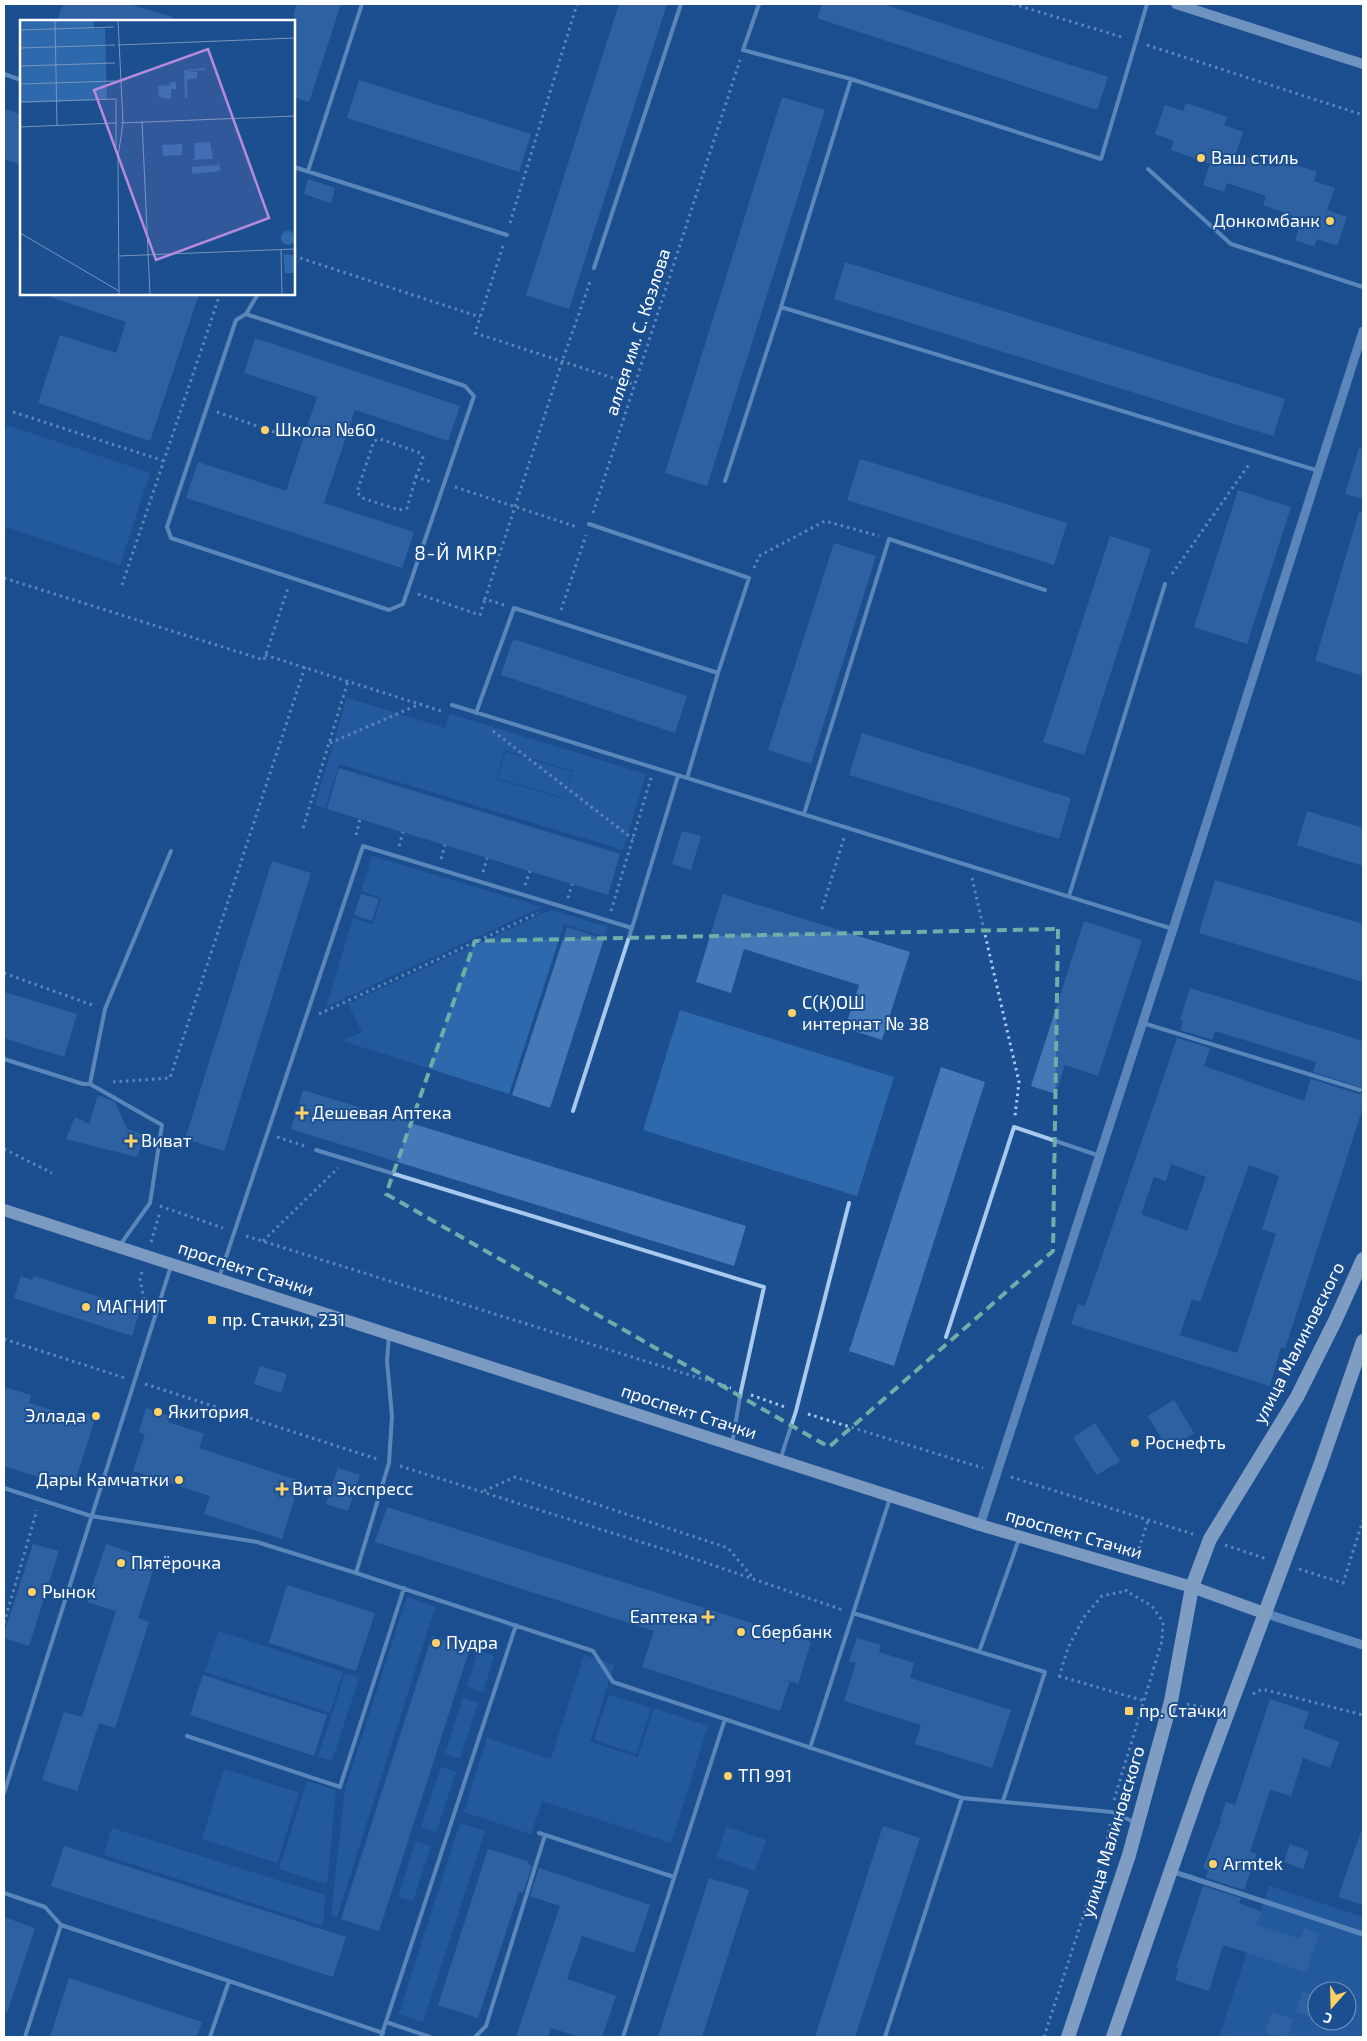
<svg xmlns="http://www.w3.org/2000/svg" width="1367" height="2041" font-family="'Exo 2',sans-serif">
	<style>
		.green { fill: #2e69ad; fill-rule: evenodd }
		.building { fill: #4478b7; fill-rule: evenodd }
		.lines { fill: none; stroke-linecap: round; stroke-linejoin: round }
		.path { stroke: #a9c9ee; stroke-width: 3; stroke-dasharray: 2.5 4; stroke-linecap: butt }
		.service { stroke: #a9c9ee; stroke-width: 4 }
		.minor { stroke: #a9c9ee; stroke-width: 5 }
		.tertiary { stroke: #a9c9ee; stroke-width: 9 }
		.secondary { stroke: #d6e6fa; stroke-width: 10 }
		.primary { stroke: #f0f6ff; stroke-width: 12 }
		.trunk { stroke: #f8faff; stroke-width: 14 }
		.marked { fill: none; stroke: #6fada8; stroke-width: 4; stroke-dasharray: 10 6; stroke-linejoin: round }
		.poi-dot { fill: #ffd166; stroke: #1b4f8f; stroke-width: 2 }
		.labels { text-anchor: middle; stroke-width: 4; stroke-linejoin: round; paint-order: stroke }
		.poi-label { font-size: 18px; fill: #fff; stroke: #1b4f8f; text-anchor: start }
		.street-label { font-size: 18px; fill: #fff; stroke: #1b4f8f }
		.neighbourhood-label { font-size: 19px; letter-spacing: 1px; fill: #fff; stroke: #1b4f8f }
		.inset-road { fill: none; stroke: #7695bc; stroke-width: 1 }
		.view { fill: #b68bdc; fill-opacity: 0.15; stroke: #b68bdc; stroke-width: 2.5 }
		.inset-edge { fill: none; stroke: #fff; stroke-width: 2.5 }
	</style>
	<rect width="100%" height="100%" fill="#1b4f8f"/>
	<path class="green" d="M7,425l143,48 -30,92 -116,-39v-90z
		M347,698l98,30 5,-14 196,60 -23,76 -284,-86 -14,44 -10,-3zM505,750l68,21 -9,28 -68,-20z
		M506,752l66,20 -8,26 -67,-20z
		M372,856l170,51 -145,67 -20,-7 19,7 -70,33 27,-89 20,6 8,-26 -20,-7z
		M551,910l57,17 -3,10 -41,-13 -55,170 -166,-53 19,-9 -14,-28z
		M680,1010l214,67 -37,119 -214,-66z
		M407,1597l28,10 -98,310 -6,-1 14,-127z
		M218,1631l125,41 -13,41 -125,-41z
		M478,1650l16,6 -11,36 -16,-6z
		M584,1655l30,10 -24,77 48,15 16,-49 54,18 -37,117 -129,-42 -11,33 -67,-22 23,-74 64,21z
		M345,1673l14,5 -27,83 -14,-4z
		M609,1695l42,13 -15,46 -42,-14z
		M463,1698l15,5 -18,56 -15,-5z
		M441,1767l15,5 -20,60 -15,-5z
		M224,1769l75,24 -22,70 -75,-24z
		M307,1781l29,9 -9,94 -48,-15z
		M460,1823l25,8 -62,191 -24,-8z
		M726,1827l40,13 -11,31 -38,-14z
		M112,1828l213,67 -2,31 -219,-71z
		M416,1841l15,5 -18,55 -15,-4z
		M1269,1886l94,31v120h-144zM1317,1991h30v30h-30z"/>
	<path class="building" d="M63,4h66l43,13v4h-115z
		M297,4h44l-32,98 -15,-5v-85z
		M619,4h48l-98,305 -43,-14z
		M822,4h61l225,73 -11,33 -280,-92z
		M359,80l172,54 -12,38 -172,-54z
		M782,97l43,13 -118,376 -42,-13z
		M1186,103l41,14 -3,8 19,7 -7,21 40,14 2,-8 39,13 -3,9 21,7 -8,22 20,7 -10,29 -20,-7 -3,8 -19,-7 7,-21 -39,-14 3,-9 -39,-13 -3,9 -21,-7 7,-21 -39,-14 3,-9 -19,-7 10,-29 18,6z
		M4,109l17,5v51l-17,-6z
		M308,179l27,9 -4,15 -27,-9z
		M845,262l440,137 -12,37 -439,-137z
		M50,294h149l-49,147 -112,-38 22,-68 56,18 10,-31 -76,-25z
		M255,338l205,68 -12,35 -93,-31 -31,93 90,29 -12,36 -216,-70 12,-36 88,29 31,-94 -73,-24z
		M1359,448l4,1v50l-18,-5z
		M860,459l207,64 -13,42 -207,-65z
		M1238,490l53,17 -44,137 -53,-17z
		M1359,512h4v164l-48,-15z
		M1110,536l41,13 -67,206 -41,-13z
		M834,543l42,13 -65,208 -43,-14z
		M513,639l174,57 -12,37 -174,-58z
		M862,733l209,65 -12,41 -210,-64z
		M339,768l281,86 -12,41 -281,-86z
		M1307,811l56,17v38l-66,-21z
		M682,831l19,5 -10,34 -19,-6z
		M272,861l39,12 -87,278 -39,-12z
		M1215,880l148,44v58l-164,-49z
		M361,894l18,5 -7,22 -18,-6z
		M723,894l187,58 -28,88 -37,-12 14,-43 -115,-36 -13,44 -35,-11z
		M1084,921l58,19 -44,136 -33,-11 -9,29 -25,-8z
		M567,927l37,12 -54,169 -38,-13z
		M1190,988l173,53v47l-50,-16 3,-10 -101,-31 -3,9 -32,-10 3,-9 -3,-1z
		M4,992l73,22 -13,43 -60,-19z
		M1177,1038l33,10 -6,18 100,35 7,-22 48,15 4,-2v15l-78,242 -4,-2 -11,39 -199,-62 7,-20 7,2zM1171,1164l35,13 -19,54 -46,-17 13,-37 12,4zM1249,1165l30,11 -17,53 14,5 -39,119 -57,-18 12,-36 8,3z
		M941,1067l44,15 -91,284 -45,-15z
		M303,1090l443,136 -12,40 -443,-137z
		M98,1095l17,7 12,27 21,7 -12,21 -70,-18 9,-22 14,7z
		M21,1276l11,4 2,-4 106,34 -8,26 -118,-38z
		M260,1366l27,8 -6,19 -27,-9z
		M4,1387l27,8 -2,8 45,14 2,-7 20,6 -23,72 -69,-22z
		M1174,1400l20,33 -26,16 -20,-33z
		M146,1408l24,8 -2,6 36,12 -5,14 101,33 -18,58 -78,-25 6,-18 -77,-25 12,-37 -6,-2z
		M1095,1423l25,38 -23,14 -24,-37z
		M338,1468l22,7 -12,36 -22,-7z
		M387,1507l424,135 -13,42 -8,-3 -10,30 -138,-44 12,-36 -279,-89z
		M33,1544l26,7 -30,95 -25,-8v-5z
		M106,1544l50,17 -18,57 11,4 -34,106 -16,-5 -22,68 -35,-11 22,-68 18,5 34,-106 -29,-9z
		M287,1585l88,28 -19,58 -87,-28z
		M432,1636l38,12 -91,283 -38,-12z
		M857,1638l24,7 -2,7 35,11 -4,15 101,32 -19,58 -77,-24 6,-19 -77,-24 12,-38 -7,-2z
		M203,1675l124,40 -13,41 -124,-41z
		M1270,1699l39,13 -6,16 36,14 -9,26 -27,-10 -12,38 -21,-6 -20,62 7,2 -13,36 -38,-12 2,-8 -5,-2 18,-47 -1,-1 6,-18 9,3z
		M883,1826l37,12 -65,199h-40z
		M1361,1832h2v73l-25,-8z
		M1290,1844l19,7 -6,18 -19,-7z
		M64,1846l282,91 -13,40 -282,-91z
		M488,1849l40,12v3l4,2 -9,27 -4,-1 -41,126 -40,-13z
		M539,1868l111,37 -16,48 -52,-17 -15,43 49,17 -14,41h-22l-29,-9 -3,9h-32l44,-131 -30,-10z
		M709,1878l40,12 -47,147h-44z
		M1203,1886l38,12 -2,5 22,9 -5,13 44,14 4,-11 15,6 -13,38 -83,-27 -14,46 -34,-11 4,-11 -3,-1z
		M4,1917l31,11 -28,85 -3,-1z
		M69,1978l133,44 -5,15h-147z
		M1302,1992l15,5v22l-21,-7z
		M1272,2012l21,7 -6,18h-8l-14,-5z"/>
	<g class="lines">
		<path class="path" d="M1013,4l112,34
			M1147,45l216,70
			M510,223l67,-219
			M503,246l-28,87 160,52
			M294,256l186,61
			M13,412l151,49
			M217,412l66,23
			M416,477l7,-19 -5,-6 -38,-13 -6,2 -17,51 5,6 37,12 8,-2 9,-31 16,5
			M455,487l122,40
			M593,513l147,-453
			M754,568l5,-12 66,-35 54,15
			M1172,574l78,-111
			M4,578l260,82 24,-72
			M122,585l98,-291
			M418,594l62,21 5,-16
			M504,605l-19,-6 77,-237 29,-83
			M561,610l25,-75
			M265,655l176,56
			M493,731l140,108
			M330,743l90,-39
			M303,828l45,-147
			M356,835l4,-16
			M399,846l4,-14
			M441,859l4,-14
			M483,872l4,-14
			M972,878l47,204 -4,34
			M525,885l5,-14
			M568,898l4,-14
			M822,909l22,-71
			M611,911l40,-133
			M4,973l91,33
			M319,1014l219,-101
			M113,1082l57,-4 135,-411
			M277,1137l28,9
			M4,1149l48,24
			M160,1206l63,22
			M246,1236l485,152
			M263,1241l75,-73
			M151,1242l9,-30
			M142,1272l-2,7 5,26
			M4,1339l121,39
			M145,1384l232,75
			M751,1395l34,12
			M808,1414l175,54
			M400,1466l298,94 145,50
			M1011,1477l182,57
			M484,1491l31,-14 213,71 26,31
			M1225,1545l42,14
			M1137,1555l11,-35
			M1299,1569l44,14 20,-63
			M4,1623l33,-113
			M1059,1676l86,25
			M1059,1677l9,-29 16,-31 18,-21 24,-5
			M1253,1694l9,-5 101,26
			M1187,1704l26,5
			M1114,1800l48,-159 1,-19 -11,-16 -26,-15 2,-6
			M1044,2037l62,-191 4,-22"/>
		<path class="service" d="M759,4l-16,46 108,29 250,80 46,-155
			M4,74l17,6
			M294,167l213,68
			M1148,169l83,75 132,43
			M308,171l54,-167
			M594,268l87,-264
			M781,307l538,164
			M246,314l219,72 9,10 -71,208 -14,6 -218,-72 -4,-11 69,-207 10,-6 12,-20
			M725,481l56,-174 70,-228
			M589,524l160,54 -31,95
			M452,705l721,224
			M476,713l38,-105 204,65 -31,105
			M804,814l85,-275 156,51
			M1069,896l96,-312
			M632,928l46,-152
			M1143,1023l217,67
			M4,1059l79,25h7l72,41 -12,78 -30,42
			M90,1084l15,-75 66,-158
			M316,1150l448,137 -23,104 -9,53
			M219,1278l144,-432 269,82 -59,183
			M946,1337l68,-210 86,29
			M781,1457l15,-46 53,-208
			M4,1488l87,28 166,26 99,31 237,78 20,31 349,116 150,14 22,10
			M356,1573l33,-110 3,-47 -5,-55 2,-25
			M853,1613l192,59 -42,129
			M979,1652l40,-113
			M187,1736l153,51 64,-199
			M810,1748l80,-250
			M4,1793l167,-527
			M539,1833l135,44
			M4,1893l41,14 16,18 168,56 -19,56
			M229,1981l154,52
			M386,2022l44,15
			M25,2037l36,-112
			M381,2037l135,-412
			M475,2037l11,-11 59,-191
			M623,2037l102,-318
			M885,2037l77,-239"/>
		<path class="minor" d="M1171,1871l192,63"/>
		<path class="tertiary" d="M980,1525l193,-596 190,-598
			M1264,1613l99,32"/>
		<path class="secondary" d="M1176,4l187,60"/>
		<path class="primary" d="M4,1210l976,315 212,62 72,26"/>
		<path class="trunk" d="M1068,2037l61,-182 42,-154 21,-114 18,-48 87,-142 38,-76 28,-62
			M1113,2037l87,-250 121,-324 42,-122"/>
	</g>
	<path d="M0 0H1367V2041H0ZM1058,929l-5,322 -224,196 -443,-253 89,-253z" fill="#1b4f8f" fill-opacity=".55" fill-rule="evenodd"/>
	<path class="marked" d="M1058,929l-5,322 -224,196 -443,-253 89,-253z"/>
	<g class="poi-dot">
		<circle cx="1201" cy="158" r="5"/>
		<circle cx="1330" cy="221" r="5"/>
		<circle cx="265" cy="430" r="5"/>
		<circle cx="792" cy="1013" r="5"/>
		<path d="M299.5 1105.5h5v5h5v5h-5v5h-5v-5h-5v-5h5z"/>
		<path d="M128.5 1133.5h5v5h5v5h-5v5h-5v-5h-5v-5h5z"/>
		<circle cx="86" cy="1307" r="5"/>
		<rect x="207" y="1315" width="10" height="10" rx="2.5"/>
		<circle cx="158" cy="1412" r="5"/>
		<circle cx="96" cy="1416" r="5"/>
		<circle cx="1135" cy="1443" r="5"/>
		<circle cx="179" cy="1480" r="5"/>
		<path d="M279.5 1481.5h5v5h5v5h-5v5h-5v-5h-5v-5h5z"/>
		<circle cx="121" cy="1563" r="5"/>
		<circle cx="32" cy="1592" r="5"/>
		<path d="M705.5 1609.5h5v5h5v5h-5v5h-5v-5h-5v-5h5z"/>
		<circle cx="741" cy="1632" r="5"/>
		<circle cx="436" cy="1643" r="5"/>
		<rect x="1124" y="1706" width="10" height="10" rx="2.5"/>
		<circle cx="728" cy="1776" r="5"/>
		<circle cx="1213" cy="1864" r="5"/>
	</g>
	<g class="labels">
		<g class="poi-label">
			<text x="1211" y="164">Ваш стиль</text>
			<text x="1320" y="227" text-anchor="end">Донкомбанк</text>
			<text x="275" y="436">Школа №60</text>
			<text x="802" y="1009">С(К)ОШ<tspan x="802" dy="21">интернат № 38</tspan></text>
			<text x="312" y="1119">Дешевая Аптека</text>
			<text x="141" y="1147">Виват</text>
			<text x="96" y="1313">МАГНИТ</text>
			<text x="222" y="1326">пр. Стачки, 231</text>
			<text x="168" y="1418">Якитория</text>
			<text x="86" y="1422" text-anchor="end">Эллада</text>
			<text x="1145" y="1449">Роснефть</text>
			<text x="169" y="1486" text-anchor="end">Дары Камчатки</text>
			<text x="292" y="1495">Вита Экспресс</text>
			<text x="131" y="1569">Пятёрочка</text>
			<text x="42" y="1598">Рынок</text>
			<text x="698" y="1623" text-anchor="end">Еаптека</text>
			<text x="751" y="1638">Сбербанк</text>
			<text x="446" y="1649">Пудра</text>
			<text x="1139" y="1717">пр. Стачки</text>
			<text x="738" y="1782">ТП 991</text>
			<text x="1223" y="1870">Armtek</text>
		</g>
		<g class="street-label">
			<text transform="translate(638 332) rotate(-72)" y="6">аллея им. С. Козлова</text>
			<text transform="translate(246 1269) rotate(18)" y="6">проспект Стачки</text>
			<text transform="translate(1299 1343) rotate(-63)" y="6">улица Малиновского</text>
			<text transform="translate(689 1412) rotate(18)" y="6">проспект Стачки</text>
			<text transform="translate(1074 1534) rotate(16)" y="6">проспект Стачки</text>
			<text transform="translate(1113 1832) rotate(-73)" y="6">улица Малиновского</text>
		</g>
		<g class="neighbourhood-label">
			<text x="456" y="560">8-Й МКР</text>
		</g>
	</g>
	<g transform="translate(20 20)">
		<rect width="275" height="275" fill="#1b4f8f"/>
		<path d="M0,0h74v9l11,-1 2,72 -87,3zM185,48v2l-20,1 12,1v6l-10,2v18h-2l-1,-28zM150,62h6v7h-5v10l-12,-2 -1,-11 12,-1zM190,122l3,17 -22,1 4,-2 -1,-15zM162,124v11l-19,1 -1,-11zM199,141l1,10 -28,3v-7l26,-2zM261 218a7 7 0 1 1 14 0a7 7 0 1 1-14 0ZM263,234l12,1v18h-10z" fill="#2e69ad"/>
		<path class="inset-road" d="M35,0l2,105M98,0l5,103 -5,34 1,138M0,10l94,-3M98,25l177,-7M0,28l95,-3M0,46l95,-3M0,64l96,-3M96,79v47M0,82l96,-3M122,101l8,174M101,103l174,-7M0,107l96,-4M0,213l99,58M261,229l1,46M98,236l177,-7"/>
		<path class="view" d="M188,29l61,169 -113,42 -62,-170z"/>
		<rect width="275" height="275" class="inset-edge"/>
	</g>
	<rect width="1367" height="2041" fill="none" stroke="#ffffff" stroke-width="10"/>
	<g transform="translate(1332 2006) rotate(200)"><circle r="24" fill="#1b4f8f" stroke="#7695bc"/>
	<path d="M0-4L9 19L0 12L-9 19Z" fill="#ffd166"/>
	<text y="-8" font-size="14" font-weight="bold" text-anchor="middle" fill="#ffffff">С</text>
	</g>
</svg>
